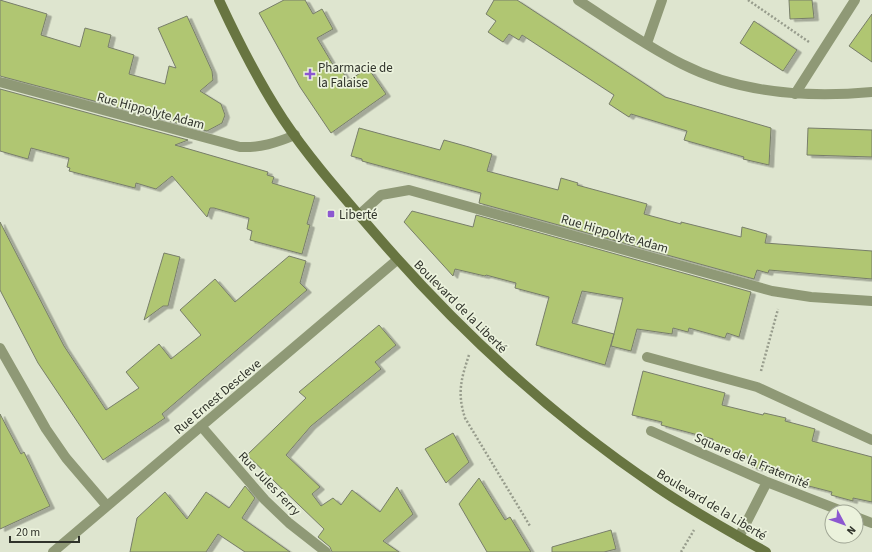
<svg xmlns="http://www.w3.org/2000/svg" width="872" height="552" font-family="'Source Sans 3',sans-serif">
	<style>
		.building { fill: #b0c672; stroke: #787e6a; filter: url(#shadow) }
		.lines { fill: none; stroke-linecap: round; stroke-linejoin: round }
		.path { stroke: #979c8c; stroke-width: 2.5; stroke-dasharray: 2 2; stroke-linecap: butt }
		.service { stroke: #8f9976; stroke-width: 10 }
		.minor { stroke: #8f9976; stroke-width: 10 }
		.secondary { stroke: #687541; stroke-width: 10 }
		.poi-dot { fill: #8c58d0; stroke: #ebf2dc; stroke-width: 1.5 }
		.labels { text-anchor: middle; stroke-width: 3.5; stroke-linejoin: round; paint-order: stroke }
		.poi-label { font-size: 13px; fill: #30332b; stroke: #ebf2dc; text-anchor: start }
		.street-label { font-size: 13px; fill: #30332b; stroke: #ebf2dc }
	</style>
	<defs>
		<filter id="shadow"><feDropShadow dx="4.5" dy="2.5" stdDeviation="0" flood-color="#0004"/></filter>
	</defs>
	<rect width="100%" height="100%" fill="#dee5cf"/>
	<path class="building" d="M0,0l47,14 -6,21 39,12 5,-19 26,7 -3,12 26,8 -5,19 36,10 4,-18 7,2 -18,-40 29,-12 25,55 1,9 -13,11 21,13 4,11 -3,8 -15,8 -207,-55z
		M284,0h21l8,14 9,-5 11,20 -16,9 18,30 4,-2 9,15 20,-13 18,26 -55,39 -31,-46 -41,-74z
		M494,0h23l148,97 106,31 -2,37 -26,-6 1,-2 -60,-17 3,-9 -56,-17 -2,3 -20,-13 5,-9 -92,-60 -3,5 -10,-6 -6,8 -15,-10 8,-11 -10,-7z
		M789,0h23l2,18 -24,1z
		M872,14v48l-23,-16z
		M754,21l43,29 -14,21 -43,-28z
		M0,89l188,51 -13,5 93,27 -1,3 7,2 -2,6 43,13 -8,28 3,1 -8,29 -52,-14 2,-9 -5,-2 2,-11 -35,-10h-4l-3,9 -35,-41 -16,13 -20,-6 -1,5 -66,-17 1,-3 -3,-1 2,-9 -38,-10 -3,11 -28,-8z
		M359,128l81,22 4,-10 25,7 23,7 -5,17 71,19 3,-12 17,5 -1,2 70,19 -3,10 37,10v-2l60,15 1,-10 25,7 -2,9 107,8v28l-103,-9 -1,3 -11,-3 -3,9 -275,-76 2,-10 -119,-32v-2l-11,-3z
		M808,128l64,2v27l-65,-2z
		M412,211l61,16 3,-12 275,77 -12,45 -12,-4 -2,5 -36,-10 -1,4 -15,-4 -1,6 -35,-5 -6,22 -20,-5 12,-48 -41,-7 -10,32 42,11 -9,31 -69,-20 13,-48 -34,-9 1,-5 -30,-8 -1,1 -30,-7 -2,7 -49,-54z
		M0,222l64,124 42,64 33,-22 -13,-16 33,-28 12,15 30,-24 -21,-25 35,-31 20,23 54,-46 17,5 -6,22 7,7 -145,124 3,4 -62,42 -65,-97 -38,-73z
		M164,253l16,4 -12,49h-5l-19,14z
		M379,325l17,20 -21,17 6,7 -70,57 -25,29 34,32 -8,7 9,12 12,-8 8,7 11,-15 28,22 17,-25 16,27 -30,27 16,11h-67l-2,-5 -12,-10 6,-8 -77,-74 59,-57 -7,-6z
		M643,371l82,22 -3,12 41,10 1,-2 22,5 -1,3 30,8 -3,12 60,16v45l-19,-4v3l-22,-6 1,-3 -31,-8 1,-6 -50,-11 1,-5 -3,-1 1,-3 -40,-10 2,-9 -52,-14 1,-3 -30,-7z
		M0,414l21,40 3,-2 26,54 -50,23z
		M453,433l16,29 -23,21 -21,-34z
		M479,478l26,42 5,-3 21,35h-44l-28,-48z
		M245,486l10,12 -13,20 48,34h-45l-27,-18 -12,18h-76l7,-34 28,-26 22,27 19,-27 23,16z
		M611,530l5,19 -12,3h-52v-5z"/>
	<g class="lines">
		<path class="path" d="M748,0l61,42
			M469,355c-8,24 -12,38 -4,63l65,108
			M761,371l17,-62
			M681,552l13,-22"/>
		<path class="service" d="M647,357l110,30 115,53
			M651,431l116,51 77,30
			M856,517l16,6
			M739,537l28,-55"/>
		<path class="minor" d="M578,0c34,22 68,46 104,64 59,30 125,34 190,28
			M647,43l15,-43
			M0,82l240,65c20,1 36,-4 55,-12
			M795,94l60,-94
			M359,215l22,-20 28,-5 363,101 39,6 61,4
			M0,348l46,81 20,29 41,48
			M201,426l64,74 24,23 37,29
			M53,552l344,-292"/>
		<path class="secondary" d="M219,0c19,41 39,81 64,119 26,39 58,75 89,111 84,98 178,185 285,257 35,24 72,44 109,65"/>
	</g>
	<g class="poi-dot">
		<path d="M308 68h4v4h4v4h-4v4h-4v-4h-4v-4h4z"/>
		<rect x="327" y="210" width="8" height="8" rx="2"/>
	</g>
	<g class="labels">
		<g class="poi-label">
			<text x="318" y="72">Pharmacie de<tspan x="318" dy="15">la Falaise</tspan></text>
			<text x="339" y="219">Liberté</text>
		</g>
		<g class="street-label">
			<text transform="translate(151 110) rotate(15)" y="5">Rue Hippolyte Adam</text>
			<text transform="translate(615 233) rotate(16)" y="5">Rue Hippolyte Adam</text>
			<text transform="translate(461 306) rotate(45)" y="5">Boulevard de la Liberté</text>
			<text transform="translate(217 396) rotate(-40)" y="5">Rue Ernest Descleve</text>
			<text transform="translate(752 460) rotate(23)" y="5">Square de la Fraternité</text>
			<text transform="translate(270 483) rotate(46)" y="5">Rue Jules Ferry</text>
			<text transform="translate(712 504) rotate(31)" y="5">Boulevard de la Liberté</text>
		</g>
	</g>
	<g transform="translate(844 524) rotate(131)"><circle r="19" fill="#ebf2dc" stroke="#a0a695"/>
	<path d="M0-3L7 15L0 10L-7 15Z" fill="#8c58d0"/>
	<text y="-6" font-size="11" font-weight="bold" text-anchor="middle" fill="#30332b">N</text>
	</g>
	<path d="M10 536v6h69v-6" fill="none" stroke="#30332b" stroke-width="2"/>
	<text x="16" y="536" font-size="12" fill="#30332b" stroke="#ebf2dc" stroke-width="3" paint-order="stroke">20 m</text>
</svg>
